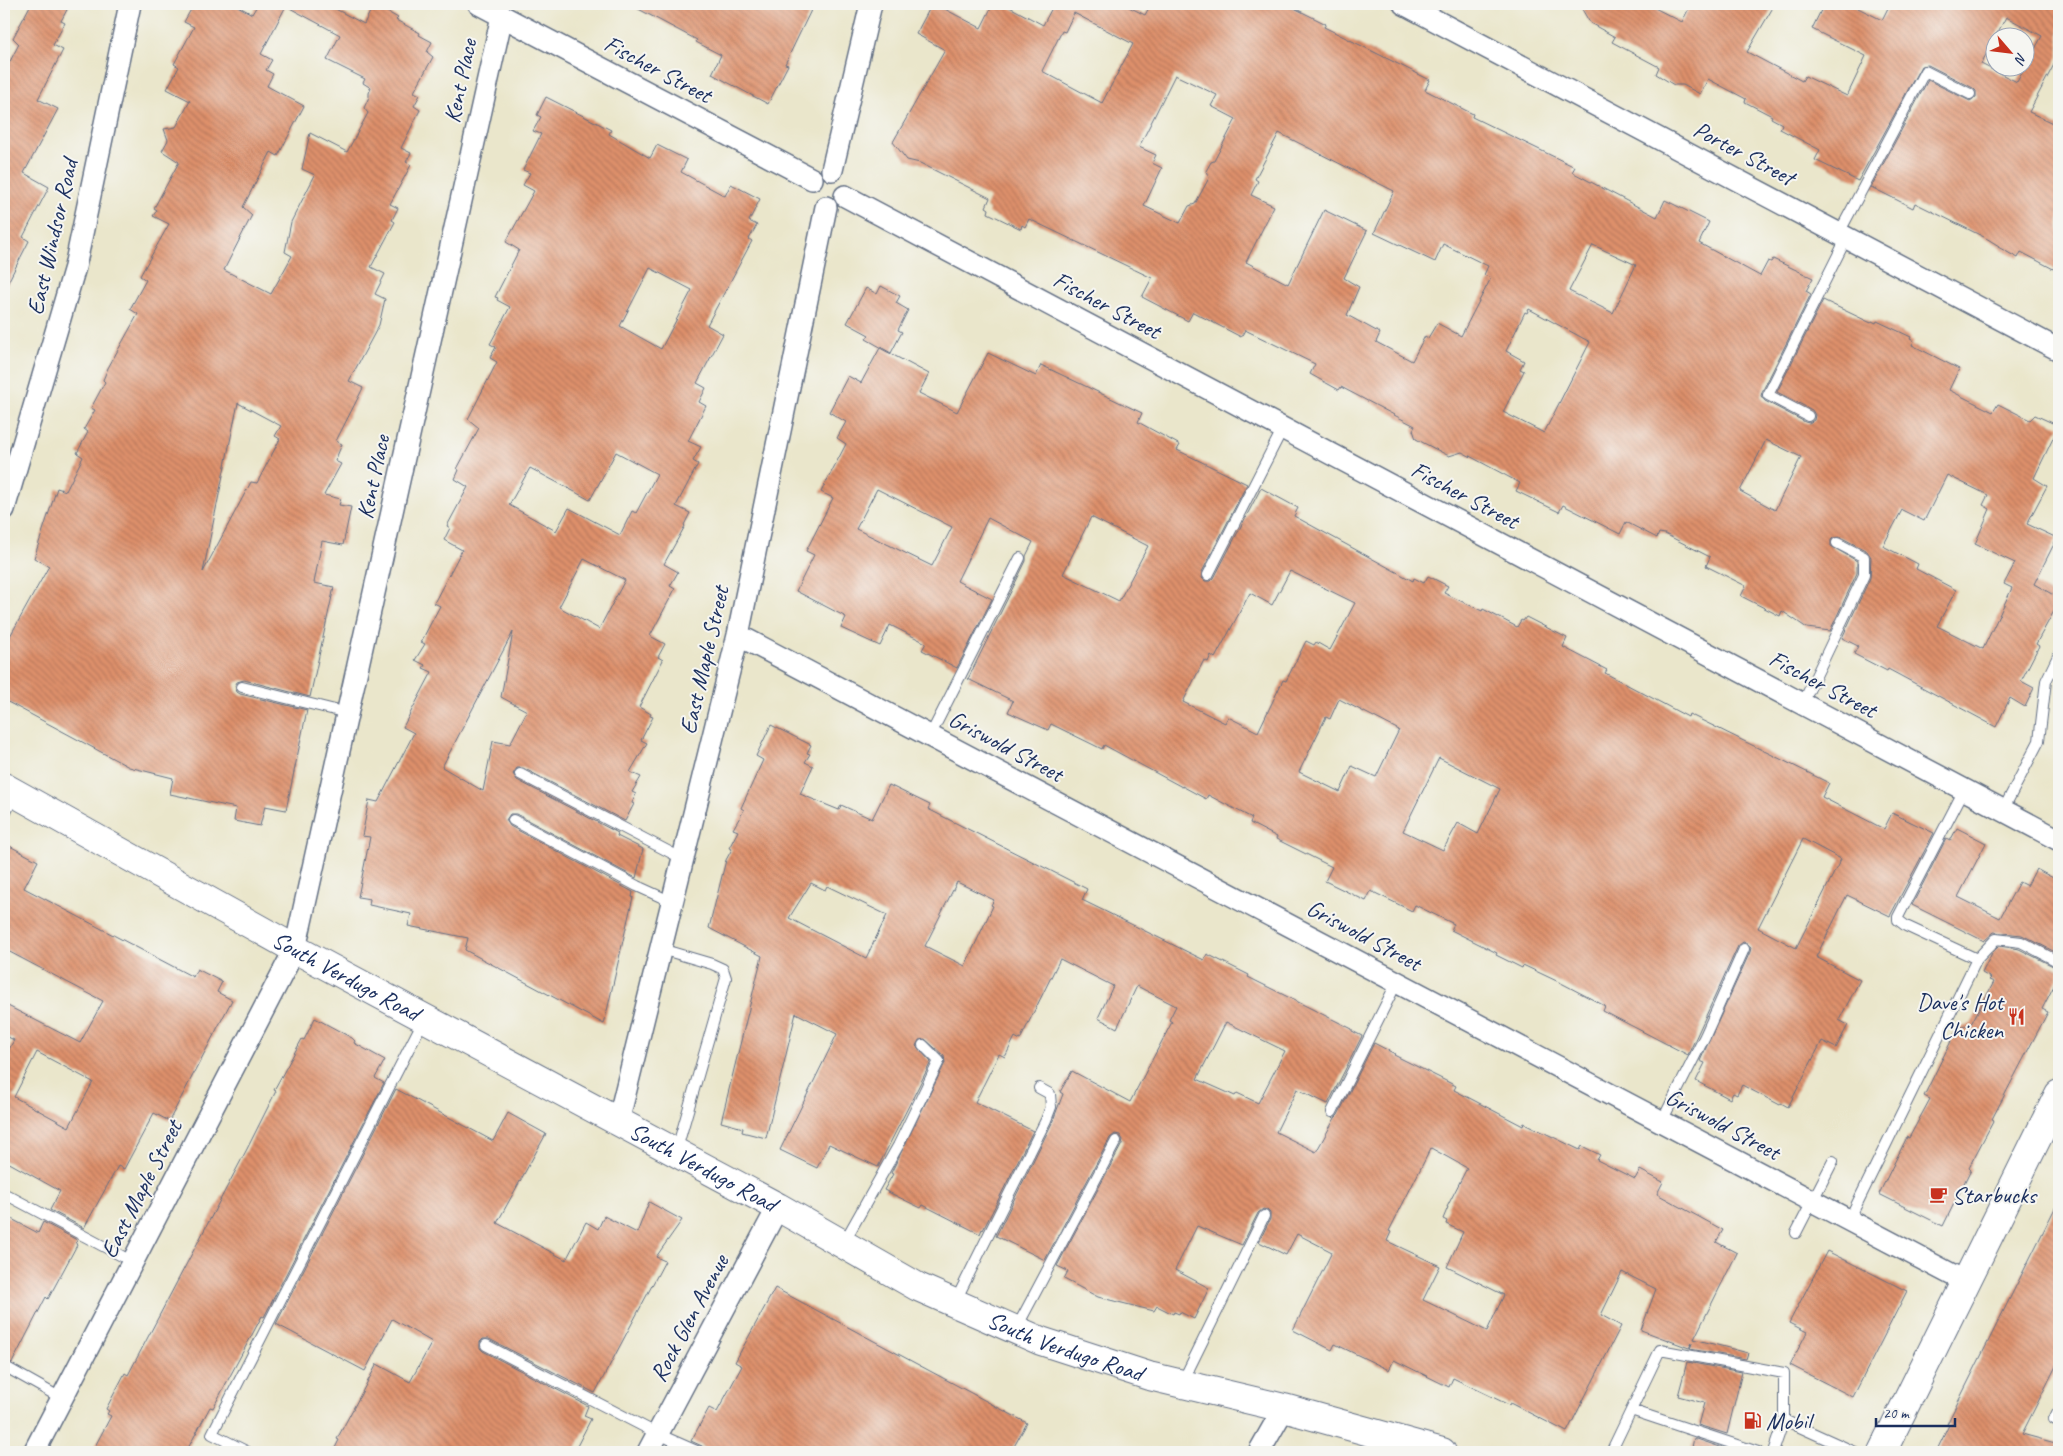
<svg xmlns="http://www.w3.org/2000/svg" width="2063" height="1456" font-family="Caveat,sans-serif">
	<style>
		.building { fill: url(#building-back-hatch); fill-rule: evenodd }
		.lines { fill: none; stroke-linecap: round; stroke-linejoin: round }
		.service-casing { stroke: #636f84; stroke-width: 12 }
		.minor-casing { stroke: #636f84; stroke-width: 24 }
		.secondary-casing { stroke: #636f84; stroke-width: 30 }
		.primary-casing { stroke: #636f84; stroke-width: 30 }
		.service { stroke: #fff; stroke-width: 10 }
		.minor { stroke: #fff; stroke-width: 21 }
		.secondary { stroke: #fff; stroke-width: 28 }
		.primary { stroke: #fff; stroke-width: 28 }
		.labels { text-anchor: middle; stroke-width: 4; stroke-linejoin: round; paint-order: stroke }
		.street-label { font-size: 24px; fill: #1b2f5e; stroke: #f6f6f2 }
		.poi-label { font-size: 24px; fill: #1b2f5e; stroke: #f6f6f2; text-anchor: start }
	</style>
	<defs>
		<pattern id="building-back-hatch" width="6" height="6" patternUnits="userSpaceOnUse" patternTransform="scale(1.25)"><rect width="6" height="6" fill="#de906b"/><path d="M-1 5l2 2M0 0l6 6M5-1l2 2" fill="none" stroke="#b3765b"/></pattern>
	</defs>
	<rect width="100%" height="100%" fill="#f6f6f2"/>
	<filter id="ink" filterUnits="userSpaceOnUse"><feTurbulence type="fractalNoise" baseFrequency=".02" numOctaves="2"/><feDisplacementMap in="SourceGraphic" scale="10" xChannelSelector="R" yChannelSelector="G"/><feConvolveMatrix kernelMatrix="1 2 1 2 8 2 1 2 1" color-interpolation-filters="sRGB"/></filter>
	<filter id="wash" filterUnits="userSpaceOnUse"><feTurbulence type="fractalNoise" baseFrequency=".0096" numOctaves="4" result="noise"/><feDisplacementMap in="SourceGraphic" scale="20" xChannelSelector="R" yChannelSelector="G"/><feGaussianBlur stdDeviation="1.12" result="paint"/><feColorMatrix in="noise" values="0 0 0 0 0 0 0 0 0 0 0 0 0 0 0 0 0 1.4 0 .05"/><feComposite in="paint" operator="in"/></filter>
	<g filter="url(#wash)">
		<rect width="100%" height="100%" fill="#eae6cb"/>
		<g id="blocks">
			<path class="building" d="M31,4h39l-9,17 4,2 -12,22 10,5 -25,49 20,10 -34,64 25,14 -26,50 6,4 -25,49v-217l15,-29 -6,-6z
				M194,4h40l18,10 6,-10h68l38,20 7,-14 3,2 3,-6 21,12 -2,2 24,13 -1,2 13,7 -5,10 6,5 -19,35 6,3 -6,11 6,4 -19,38 10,5 -5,9 5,3 -21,39 8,4 -6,12 3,2 -24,45 14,7 -10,20 10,5 -6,26 -30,56 14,7 -27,53 6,3 -7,17 6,3 -17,31 17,4 -2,6 12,2 -8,38 -21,-4 -8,42 20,4 -24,110 -66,-17 -7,2 -2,4 2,6 3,2 67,16 -21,100 -21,-4 -5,20 -26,-5 2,-13 -66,-14 3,-16 -44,-11 -125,-67v-53l45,-81 -15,-8 23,-70 9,3 17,-34 -6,-4 11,-21 -4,-3 11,-19 -4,-2 14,-26 -2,-2 5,-12 30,-54 -8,-5 16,-29 -6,-4 29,-52 -16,-8 4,-6 -3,-2 25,-46 -17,-11 6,-11 -4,-11 12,-2 14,-26 -23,-12 12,-22 -5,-3 20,-37 -10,-5zM286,6l54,29 -13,25 38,19 -2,4 8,5 -2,5v4l-5,11 4,5 -21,39 -37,-19 -8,36 13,6 -24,47 -6,30 7,4 -21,38 -47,-24 28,-55 -9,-8 28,-55 7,4 26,-50 -37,-20 6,-12 -7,-4 6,-10 -11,-6zM238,403l43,23 -6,10 5,3 -23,44 -6,-1 -48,90z
				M629,4h185l-29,60 3,1 -20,39 -56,-30 9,-19 -25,-13 1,-2z
				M932,4h3l46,24 12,-24h11l39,21 11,-21h69l22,11 6,-11h135l40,20 -2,3 106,53 -5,10 48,24 -1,3 103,50 -3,5 85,45 8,-17 44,22 -10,21 61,33 8,-15 3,1 2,-3 40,19 -7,13 5,3 -49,98 -1,4 4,5 40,21 4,1 5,-3 1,-5 -3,-5 -35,-18 46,-92 48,23 1,-2 4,2 1,-2 34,16 -1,2 4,2 -2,4 47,24 -10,21 44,22 5,-8 32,16 5,-5 24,11 -25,52 13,8 -20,38 30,14 -23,46 25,14v4l-23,42 3,2 -18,35 13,7 -9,19 -15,-9 -14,29 -108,-58 -1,2 -33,-17 4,-8 -16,-8 28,-60 1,-21 -4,-6 -27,-14 -7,1 -2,2v6l26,15v12l-27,58 -23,-3 -25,-17 -2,5 -39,-20 5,-10 -40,-20 4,-9 -45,-23 -6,-1 -2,5 -31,-16 -6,12 -57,-29 -4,7 -43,-21 4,-8 -58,-31 -13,4 -33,-17 -3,-9 2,-4 -74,-39 -2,3 -29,-16 5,-10 -70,-34 -4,7 -48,-25 -5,9 -46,-24 10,-19 -123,-59 -4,8 -3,-2 -1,4 -33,-16 1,-4 -3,-2 4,-9 -70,-35 -13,-3 -14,-18 52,-92 -29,-16zM1074,13l59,31 -31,59 -60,-32 20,-40 3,1zM1175,75l42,20 -6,11 25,13 -22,42 -3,1 -5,9 3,7 -14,26 -6,2 -9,17 -36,-17 18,-38 -10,-5 4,-8 -17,-8zM1279,133l115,58 -20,42 61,29 8,-18 45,22 -4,9 7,3 -30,58 -24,-13 -9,15 -3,-2 -13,25 -36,-19 4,-9 -33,-18 12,-28 -15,-9 23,-47 -43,-21 -36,74 -42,-22 28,-56 -23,-11 7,-14 -3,-2zM1593,245l43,20 -23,48 -44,-22zM1529,309l61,33 -46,91 -41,-21 21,-41 -4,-2 4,-8 -18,-10 19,-39 2,1zM1766,440l35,17 -26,53 -35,-19zM1947,475l41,20 -5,10 7,4 -15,35 40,19 -11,21 8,4 -29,61 -46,-23 19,-36 -40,-21 2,-5 -35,-18 19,-36 22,11z
				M1579,4h68l35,18 9,-18h84l-28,48 55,29 3,-5 42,20 19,-40 -54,-27 12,-25h26l32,16 8,-16h169v51l-30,57 30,14v146l-38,-20 -3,6 -20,-11 1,-1 -13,-8 -71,-35 -2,5 -42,-21 57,-107 42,21 6,-4v-6l-3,-3 -45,-23 -7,1 -63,115 -43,-21 5,-10 -40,-21 2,-5 -11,-6 1,-2 -27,-14 1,-3 -38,-20 -8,15 -17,-9h-9l-18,-11 3,-7 -47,-25 3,-5 -25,-14zM2006,17l36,19 -25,46 -36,-18z
				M546,97l65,33 -2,4 41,24 7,-13 30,15 -6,12 44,24 6,-12 29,15 -11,22 8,4 -8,14 3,2 -45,84 16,9 -26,49 9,5 -7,14 7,4 -18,35 13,6 -8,14 5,3 -22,42 14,7 -6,12 1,1 -21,38 14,8 -8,14 5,3 -25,47 15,8 -7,13 5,3 -24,47 12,7 -1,2 3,1 -12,23 6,3 -17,29 11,5 -9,15 4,2 -4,9 2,1 -9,17 -102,-53h-6l-4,6 4,6 101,53 -1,3 26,13 -7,29 -120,-64h-6l-4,6 4,6 123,66 -1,5h1l-29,127 -139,-74 3,-12 -60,-12 3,-12 -42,-9 1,-6 -12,-2 12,-60 -8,-1 7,-36 9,2 36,-69 -11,-6 29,-55 -9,-4 2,-3 -10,-5 10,-16 -4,-2 19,-36 -6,-3 28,-53 -18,-10 6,-12 -3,-2 21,-39 -13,-8 4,-9 -2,-1 22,-41 -11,-9 29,-57 -7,-4 6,-11 -6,-3 20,-37 -13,-7 1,-2 -3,-1 24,-47 -13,-8 28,-51 -11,-6 7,-12 -7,-3 18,-36 -8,-3 8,-14 -4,-2zM650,268l42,22 -31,59 -41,-23zM616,452l41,22 -21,39 -4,-2 -12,24 -51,-27 -13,23 -47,-26 21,-37 60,32zM584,559l41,21 -26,49 -40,-22zM513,632l-12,65 26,14 -17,33 -17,-3 -10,50 -41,-24z
				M881,286l19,10 -4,7 12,7 -10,20 4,2 -11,21 -25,-14 3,-4 -22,-12 19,-35 11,6z
				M880,348l49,26 -10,19 38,19 31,-59 48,23 5,-11 101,48 -4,9 42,23 -3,5 70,34 -45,88v6l3,3h6l3,-3 47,-90 37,20 -4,8 119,65 1,-3 10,5 4,-7 20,10 -4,7 38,18 1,-2 34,18 4,-7 2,1 3,-4 41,21 -4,9 44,23 -2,3 83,44 1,-3 140,69 -7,14 23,12 39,20 8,-16 42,20 -44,83 -43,-21 -31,62 44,23 -21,40 9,5 -12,23 -14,-7 -34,66 -7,-4 -1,2 -38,-20 -5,10 -4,-2 -3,6 -34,-18 9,-18 -5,-2 50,-109 1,-4 -4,-5 -4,-1 -5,4 -50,109 -85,-44 2,-5 -42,-22 -40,-19 -1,3 -26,-13 1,-2 -46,-23 3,-6 -39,-19 -3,6 -41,-20 -5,10 -41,-20 7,-14 -56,-28 1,-2 -27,-14 2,-5 -44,-23 -2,4 -24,-13v1l-78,-42 -2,4 -51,-25 -3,6 -40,-18 5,-11 -45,-22 58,-118v-5l7,-14 -45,-24 -31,63 35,18 -35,69 -35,-18 4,-7 -36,-18 -10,21 -39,-18 5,-11 -50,-26 18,-36 -8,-4 27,-53 -12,-6 25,-48 -9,-6 9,-16 -17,-10 19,-36 13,7zM877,489l75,38 -20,39 -76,-37zM1091,517l57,29 -29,55 -56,-27zM1290,571l65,32 -25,47 -14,-8 -2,3 -8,-4 -20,40 -3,-1 -25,52 -30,-15 -3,6 -42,-21 21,-42 4,2 3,-7 4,3 35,-65 22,12zM1339,699l60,31 -23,47 -24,-11 -12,26 -41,-20 27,-55 4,2zM1439,758l61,31 -22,45 -20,-11 -15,27 -40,-19zM1803,839l38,20 -45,89 -38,-20z
				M771,725l40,20 -4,8 3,1 -5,8 8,4 -13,28 39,16 2,-5 31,14 17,-34 41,20 -2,4 159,80 -5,11 122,60 3,-6 42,21 -1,2 104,52v2l10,5 -34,68 -31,-15 -21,43 40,20 19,-34 3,-3 36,-72 21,11 -1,1 62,31 -2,4 69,36 1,-3 56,27 2,-4 18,9 -3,5 38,19 5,-9 23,12 -6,12 66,36 -7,12 21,11 -43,86 54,14 -2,6 -56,-10 2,-6 -3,5 -48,-18 15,-41 -34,-17 -21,43 20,11 -54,106 -57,-29 -1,2 -56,-27 -4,9 -55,-27 -5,10 -54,-26 -3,6 -39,-20 39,-78 -35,-18 -11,21 -27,-13 11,-23v-6l-3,-3 -4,-1 -5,4 -16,32 -45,-19 -22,44 34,18 -15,31 -14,-7 -1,2 -5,-2 -1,2 -16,-8 -3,5 -56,-14 -34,-18 4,-8 -11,-5 65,-122 1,-4 -3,-5 -5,-1 -5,4 -65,122 -49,-24 56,-113 11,-29 -3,-2 12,-21 58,31 42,-80 -3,-2 7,-14 -39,-20 -20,42 -19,-10 15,-32 -53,-27 -40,81 -5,-3 -10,20 -6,-3 -24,48 58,29 -50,99 -1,-1 -2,5 -57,-29 -2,3 -37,-18 9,-16 -2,-1 54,-110 -1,-7 -19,-17 -6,1 -3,6 15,16 -53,105 -49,-23 -12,24 -37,-18 57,-116 -41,-21 -30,125 -24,-6 1,-4 -22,-6 41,-166 -53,-28 17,-68 6,-11 -3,-1 9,-17 -5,-2 11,-19 -3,-2 22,-48 -7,-4zM957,882l37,18 -3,5 2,1 -28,60 -40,-20zM811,883l14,7 2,-4 60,29 -21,43 -77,-40zM1226,1022l59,29 -27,52 -21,-10 -2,3 -38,-17zM1431,1148l36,20 -20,39h1l-5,12 4,2 -1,3 17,8 -16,35 57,28 -17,36 -64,-31 17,-34 -53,-25 4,-9 -2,-1z
				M1957,828l29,15 -28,54 42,21 19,-36 8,4 9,-17 23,12v73l-37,-19 -28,-3 -10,9 -72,-36 34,-66 4,2z
				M4,843l34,18 -14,27 169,89 4,-8 25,13 -5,10 15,8 -63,121 -15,-8 -30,56 -6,-3 -34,62 -34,-18 10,-19 -56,-31v-101l10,-19 -10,-5v-31l76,39 23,-42 -99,-52zM37,1052l56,30 -24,45 -55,-30z
				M1999,946l20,3 40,20v7l-17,33 6,3 -56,107 2,1 -25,47 2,2 -28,57 -64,-32 28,-57 2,1 21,-39 -6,-3 33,-67 14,-5 23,-42 -5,-2 2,-2 -9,-5 10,-20z
				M315,1018l37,20 3,3 -1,2 31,17 -10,18 9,5 -120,234 -2,-1 -49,92 -3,-1 -24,45h-94l19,-36 -4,-2 2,-3 -3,-2 19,-36 3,2 119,-226 29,-58 -2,-1 28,-51 2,1z
				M396,1089l97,52 15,-28 38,21 -49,89 69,37 20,-38 12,7 6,-13 33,17 12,-31 33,18 -26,37 9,4 -70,132 -106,-54h-6l-3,3v6l3,3 105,55 -4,10 7,3 -17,33h-241l6,-12 -2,-1 40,-75 33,18 22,-40 -40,-23 -27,52 -89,-47z
				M2059,1200v160l-37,74 37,10v8h-123l13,-27 -2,-1z
				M4,1215l34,18 5,-11 34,18 -1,4 1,1 -29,54 -2,-2 -34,66 -8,-4z
				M1827,1251l80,40 -54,106 -63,-32 17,-33 -18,-9z
				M775,1288l252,135 -16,29h-302l-7,-6 -11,-5 18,-33 8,4 25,-46 -7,-4z
				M1687,1362l55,10 -15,62 -29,-9 6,-22 -26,-7z
				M1694,1438l29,10 -1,4h-31z"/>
		</g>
	</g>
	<g filter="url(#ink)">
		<use href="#blocks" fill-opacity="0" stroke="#636f84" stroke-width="1"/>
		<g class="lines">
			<defs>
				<path id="service" d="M1839,233l86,-162 45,23
					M1808,416l-40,-21 79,-158
					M1208,575l75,-147
					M242,687l105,26
					M1803,703l61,-128v-18l-27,-14
					M930,736l90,-178
					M520,774l163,85
					M1964,790l-66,127v3l8,6 71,33
					M2003,810l36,-69 7,-60 13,-27
					M4,816l11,-22
					M513,820l124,66 35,16
					M661,949l51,15 11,5 3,9 -50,174
					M1332,1112l65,-130
					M1662,1121l43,-85 39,-87
					M7,1195l126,67
					M1849,1220l128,-261 19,-20 25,3 38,20
					M1796,1233l37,-72
					M843,1244l55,-98 41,-85 -16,-16
					M955,1302l91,-182 5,-13 -1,-13 -11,-6
					M1016,1329l100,-188
					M486,1345l172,89 41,18
					M4,1366l57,32
					M1182,1383l82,-167
					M2059,1409l-5,10 5,3
					M1631,1410l127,42
					M1784,1420l71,32
					M248,1452l-36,-18 212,-415
					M1611,1452l49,-102 124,23v47l-11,32"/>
				<path id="minor" d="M479,4l333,175
					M1404,4l655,346
					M832,170l39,-166
					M845,196l1214,644
					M4,509l71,-242 55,-263
					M738,635l1228,647
					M618,1122l120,-487 88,-428
					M34,1452l261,-503 207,-933
					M648,1452l130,-245
					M1259,1452l25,-44"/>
				<g id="secondary">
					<path id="s1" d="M4,787l291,162 483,258 140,80 123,54 108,35 135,32 158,44"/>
				</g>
				<path id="primary" d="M1882,1452l177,-358"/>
			</defs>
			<use href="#service" class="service-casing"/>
			<use href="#minor" class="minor-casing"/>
			<use href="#secondary" class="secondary-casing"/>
			<use href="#primary" class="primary-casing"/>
			<use href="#service" class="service"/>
			<use href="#minor" class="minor"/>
			<use href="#secondary" class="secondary"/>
			<use href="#primary" class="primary"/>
		</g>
	</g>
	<defs>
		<symbol id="restaurant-bare" viewBox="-9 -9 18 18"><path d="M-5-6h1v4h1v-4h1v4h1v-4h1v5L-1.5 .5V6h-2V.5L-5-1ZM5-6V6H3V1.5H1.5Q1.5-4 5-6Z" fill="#c8321e" stroke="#f6f6f2" stroke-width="2.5" paint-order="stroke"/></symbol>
		<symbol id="cafe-bare" viewBox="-9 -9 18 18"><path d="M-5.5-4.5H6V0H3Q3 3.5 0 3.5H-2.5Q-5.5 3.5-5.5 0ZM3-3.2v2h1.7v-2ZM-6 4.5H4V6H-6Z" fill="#c8321e" stroke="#f6f6f2" stroke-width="2.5" paint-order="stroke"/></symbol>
		<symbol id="fuel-bare" viewBox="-9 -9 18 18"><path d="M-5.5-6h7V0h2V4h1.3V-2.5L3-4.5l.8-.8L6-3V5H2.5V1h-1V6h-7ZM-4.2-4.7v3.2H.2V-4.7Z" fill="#c8321e" stroke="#f6f6f2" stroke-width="2.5" paint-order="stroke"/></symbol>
	</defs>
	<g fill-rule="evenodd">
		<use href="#restaurant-bare" x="2004" y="1004" width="25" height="25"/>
		<use href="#cafe-bare" x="1926" y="1182" width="25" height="25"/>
		<use href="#fuel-bare" x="1740" y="1408" width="25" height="25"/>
	</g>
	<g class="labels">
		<g class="street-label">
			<text transform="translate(658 69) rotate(28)" y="8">Fischer Street</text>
			<text transform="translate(460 81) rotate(-78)" y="8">Kent Place</text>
			<text transform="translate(1744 153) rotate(28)" y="8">Porter Street</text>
			<text transform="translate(52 237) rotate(-77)" y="8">East Windsor Road</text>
			<text transform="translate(1107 305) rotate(28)" y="8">Fischer Street</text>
			<text transform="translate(373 477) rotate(-78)" y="8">Kent Place</text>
			<text transform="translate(1465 495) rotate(28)" y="8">Fischer Street</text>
			<text transform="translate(704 660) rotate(-77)" y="8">East Maple Street</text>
			<text transform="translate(1823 684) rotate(28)" y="8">Fischer Street</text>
			<text transform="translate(1006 746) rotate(28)" y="8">Griswold Street</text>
			<text transform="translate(1364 935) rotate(28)" y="8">Griswold Street</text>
			<text dy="8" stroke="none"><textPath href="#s1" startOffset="391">South Verdugo Road</textPath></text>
			<text transform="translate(1723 1124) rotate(28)" y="8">Griswold Street</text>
			<text dy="8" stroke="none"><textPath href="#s1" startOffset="796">South Verdugo Road</textPath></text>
			<text transform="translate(141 1189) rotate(-63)" y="8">East Maple Street</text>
			<text transform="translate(689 1318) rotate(-62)" y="8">Rock Glen Avenue</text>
			<text dy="8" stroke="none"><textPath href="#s1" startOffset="1201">South Verdugo Road</textPath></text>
		</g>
		<g class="poi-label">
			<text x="2003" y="1010" text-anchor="end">Dave's Hot<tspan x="2003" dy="28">Chicken</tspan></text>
			<text x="1952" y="1203">Starbucks</text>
			<text x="1766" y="1429">Mobil</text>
		</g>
	</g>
	<rect width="2063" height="1456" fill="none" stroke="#f6f6f2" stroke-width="20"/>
	<g transform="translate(2010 52) rotate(118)"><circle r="24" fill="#f6f6f2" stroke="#9ea6b7"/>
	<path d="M0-4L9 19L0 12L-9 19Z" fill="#c8321e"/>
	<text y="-8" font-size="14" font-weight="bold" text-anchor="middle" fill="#1b2f5e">N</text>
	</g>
	<path d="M1876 1418v8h79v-8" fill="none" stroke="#1b2f5e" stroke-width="2.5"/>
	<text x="1883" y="1418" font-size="15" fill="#1b2f5e" stroke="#f6f6f2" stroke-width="4" paint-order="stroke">20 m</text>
</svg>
